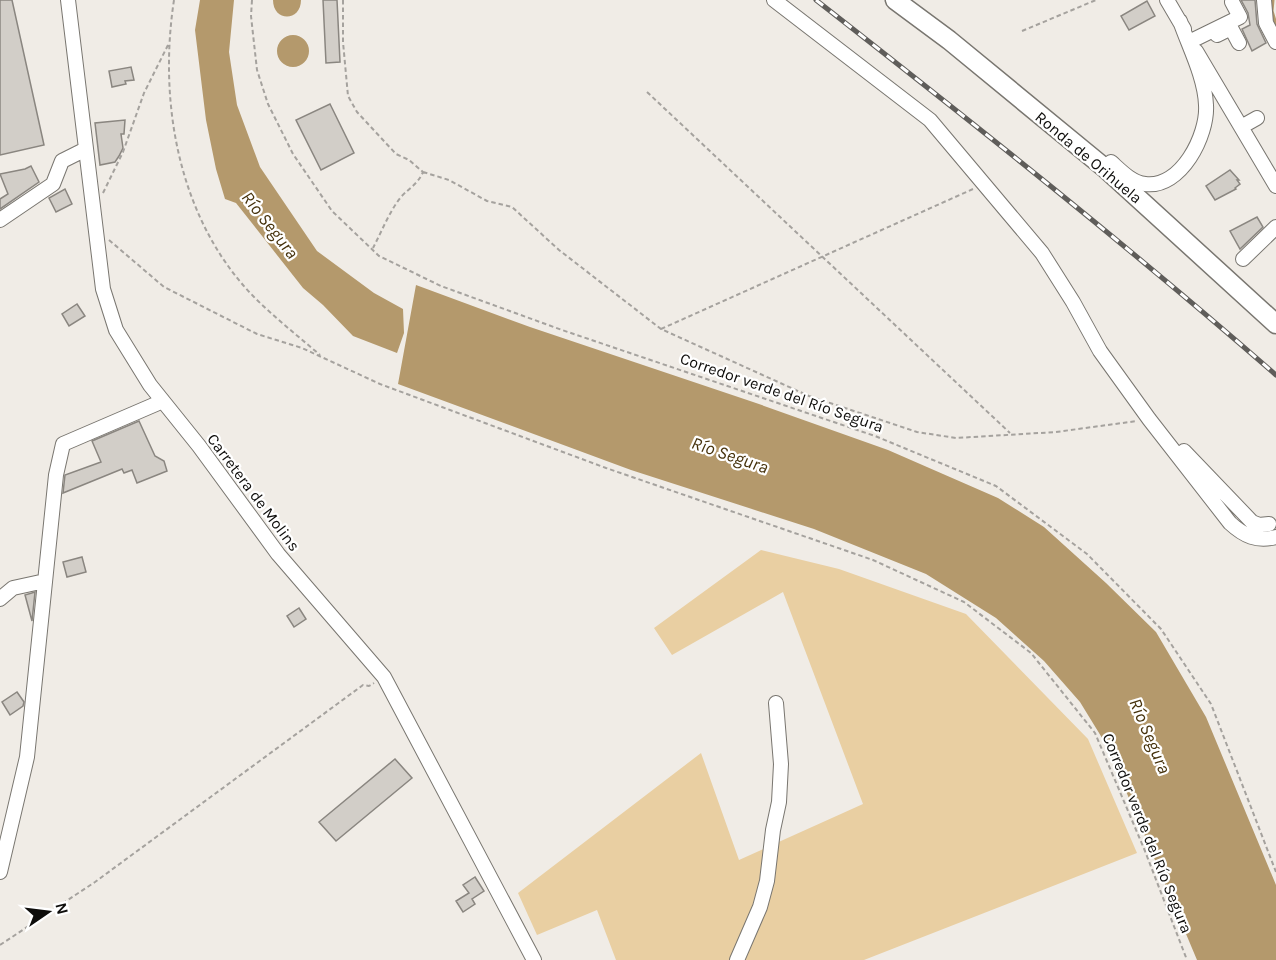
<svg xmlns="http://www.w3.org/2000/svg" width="1276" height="960" font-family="Karla,sans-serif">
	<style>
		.green { fill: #e9cfa2 }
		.water { fill: #b4996c }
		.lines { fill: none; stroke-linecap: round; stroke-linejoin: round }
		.stream { stroke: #b4996c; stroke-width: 3 }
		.building { fill: #d2cec8; stroke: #8a8680; stroke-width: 1.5 }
		.minor-casing { stroke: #797670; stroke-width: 16 }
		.major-casing { stroke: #797670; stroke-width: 21 }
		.path { stroke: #a5a29e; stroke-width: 2; stroke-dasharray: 4.5 3; stroke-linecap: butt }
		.minor { stroke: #fff; stroke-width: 14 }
		.major { stroke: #fff; stroke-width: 18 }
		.rail-casing { stroke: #5f5d5a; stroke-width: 5 }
		.rail { stroke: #fff; stroke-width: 3; stroke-dasharray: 9; stroke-linecap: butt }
		.labels { text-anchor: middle; stroke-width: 4.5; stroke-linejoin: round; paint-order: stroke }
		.street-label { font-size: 16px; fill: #0e0d0b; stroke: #fff }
		.water-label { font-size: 18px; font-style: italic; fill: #46320c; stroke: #fff }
	</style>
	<rect width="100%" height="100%" fill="#f0ece6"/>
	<path class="green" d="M761,550l78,19 127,45 122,125 49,114 -273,107h-248l-19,-50 -60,25 -19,-42 183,-140 38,107 124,-56 -80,-212 -111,63 -18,-27z"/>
	<path class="water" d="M200,0h34l-5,52 8,53 23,62 57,84 57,42 29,16 1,24 -7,20 -44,-17 -30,-31 -20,-17 -67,-85 -11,-4 -9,-30 -10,-49 -11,-90z
		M273,0h28c0,22 -28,22 -28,0z
		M277 51a16 16 0 1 1 32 0a16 16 0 1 1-32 0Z
		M416,285l114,42 226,76 132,47 110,48 46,29 62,56 50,49 50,85 70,168v75h-79l-90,-214 -27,-44 -36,-41 -48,-43 -70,-44 -112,-45 -183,-59 -233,-86z"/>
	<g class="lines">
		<path class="stream" d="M1273,0l-1,11 4,13"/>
	</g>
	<path class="building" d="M0,0h12l32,145 -44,10z
		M323,0h14l3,62 -14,1z
		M1241,0h14l2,24 9,19 -14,8 -10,-22 8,-4 -2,-12z
		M1147,1l8,15 -26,14 -8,-14z
		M131,67l3,13 -9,1 1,3 -14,3 -3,-16z
		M330,104l24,49 -33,17 -25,-50z
		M125,120l-1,14h-3l2,14 -4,8 -4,6 -15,3 -5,-42z
		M31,166l8,16 -39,27v-10l8,-5 -8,-20 25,-5z
		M1230,170l9,10h-2l3,4 -5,4 1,1 -21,11 -9,-14z
		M65,189l7,15 -16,8 -7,-14z
		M1257,217l6,10 -23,22 -10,-18z
		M77,304l8,12 -16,10 -7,-12z
		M139,421l16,35 9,5 3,10 -30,12 -5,-13 -8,3 -2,-4 -59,24 2,-18 36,-13 -9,-21z
		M82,557l4,15 -19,5 -4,-15z
		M35,592l-3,29 -7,-26z
		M299,608l7,11 -12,8 -7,-11z
		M17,692l7,10 -1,4 -13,9 -8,-13z
		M395,759l17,19 -76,63 -17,-19z
		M475,877l9,14 -12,8 3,5 -12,8 -7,-11 13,-8 -6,-8z"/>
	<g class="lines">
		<defs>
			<path id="minor" d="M68,0l35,289 13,41 34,55 49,61 79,108 106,123 150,283
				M774,0l156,120 112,133 31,49 27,49 49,68 81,104c14,13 27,19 46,14
				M1167,0l17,29
				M1264,0l2,23 10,19
				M1217,35l14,-7 8,15
				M1191,41l49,-24 -8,-15
				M1196,51l80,135
				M1241,127l16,-9
				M1111,162c10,9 20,20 34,22 36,5 63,-49 61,-79 -1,-28 -17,-58 -26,-84
				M0,220l53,-36 9,-23 24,-12
				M1243,259l33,-32
				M1184,451l68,71 7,3 10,-1
				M0,599l13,-11 32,-7
				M0,872l27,-115 29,-282 7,-31 100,-43
				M737,960l23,-53 7,-26 6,-51 6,-28 2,-38 -5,-61"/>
			<path id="major" d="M895,0l54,40 157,129 170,155"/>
		</defs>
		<use href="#minor" class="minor-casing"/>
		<use href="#major" class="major-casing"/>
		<path class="path" d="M174,0c-16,104 5,221 81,298 20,20 43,38 65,57
			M252,0l-1,16 6,54 11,34 25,50 39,57 47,45 62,30 121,44 313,106 121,50 91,68 74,75 50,75 65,168
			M343,0v42l5,54 9,16 39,42 13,6 14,12c-5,12 -14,16 -22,25 -12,15 -19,34 -28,51
			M1022,31l74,-31
			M647,92l363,341
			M423,172l26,8 38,21 25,6 47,43 102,79 148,67 108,36 39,6 100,-6 81,-11
			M103,193l20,-41 21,-59 24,-48
			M109,240l55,47 93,47 45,14 78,36 226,84 267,92 91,42 67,51 64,80 50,118 42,109
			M661,329l312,-140
			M0,945l95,-63 268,-197 6,1 5,-3"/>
		<use href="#minor" class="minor"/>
		<use href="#major" class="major"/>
		<defs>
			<path id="rail" d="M816,0c156,122 311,245 460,375"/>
		</defs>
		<use href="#rail" class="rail-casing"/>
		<use href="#rail" class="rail"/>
	</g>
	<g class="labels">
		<g class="street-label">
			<text transform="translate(1089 157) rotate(40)" y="6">Ronda de Orihuela</text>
			<text transform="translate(782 392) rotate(19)" y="6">Corredor verde del Río Segura</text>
			<text transform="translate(254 492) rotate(53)" y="6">Carretera de Molins</text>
			<text transform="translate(1148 833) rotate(68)" y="6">Corredor verde del Río Segura</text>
		</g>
		<g class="water-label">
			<text transform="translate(270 225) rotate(52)" y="6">Río Segura</text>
			<text transform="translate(730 455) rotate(19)" y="6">Río Segura</text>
			<text transform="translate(1150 736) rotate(67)" y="6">Río Segura</text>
		</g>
	</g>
	<g transform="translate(48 912) rotate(76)" stroke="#ffffff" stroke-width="4.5" paint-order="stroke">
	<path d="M0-4.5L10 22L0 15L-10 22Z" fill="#0e0d0b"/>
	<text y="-9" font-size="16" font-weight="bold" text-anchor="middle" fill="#0e0d0b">N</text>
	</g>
</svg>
